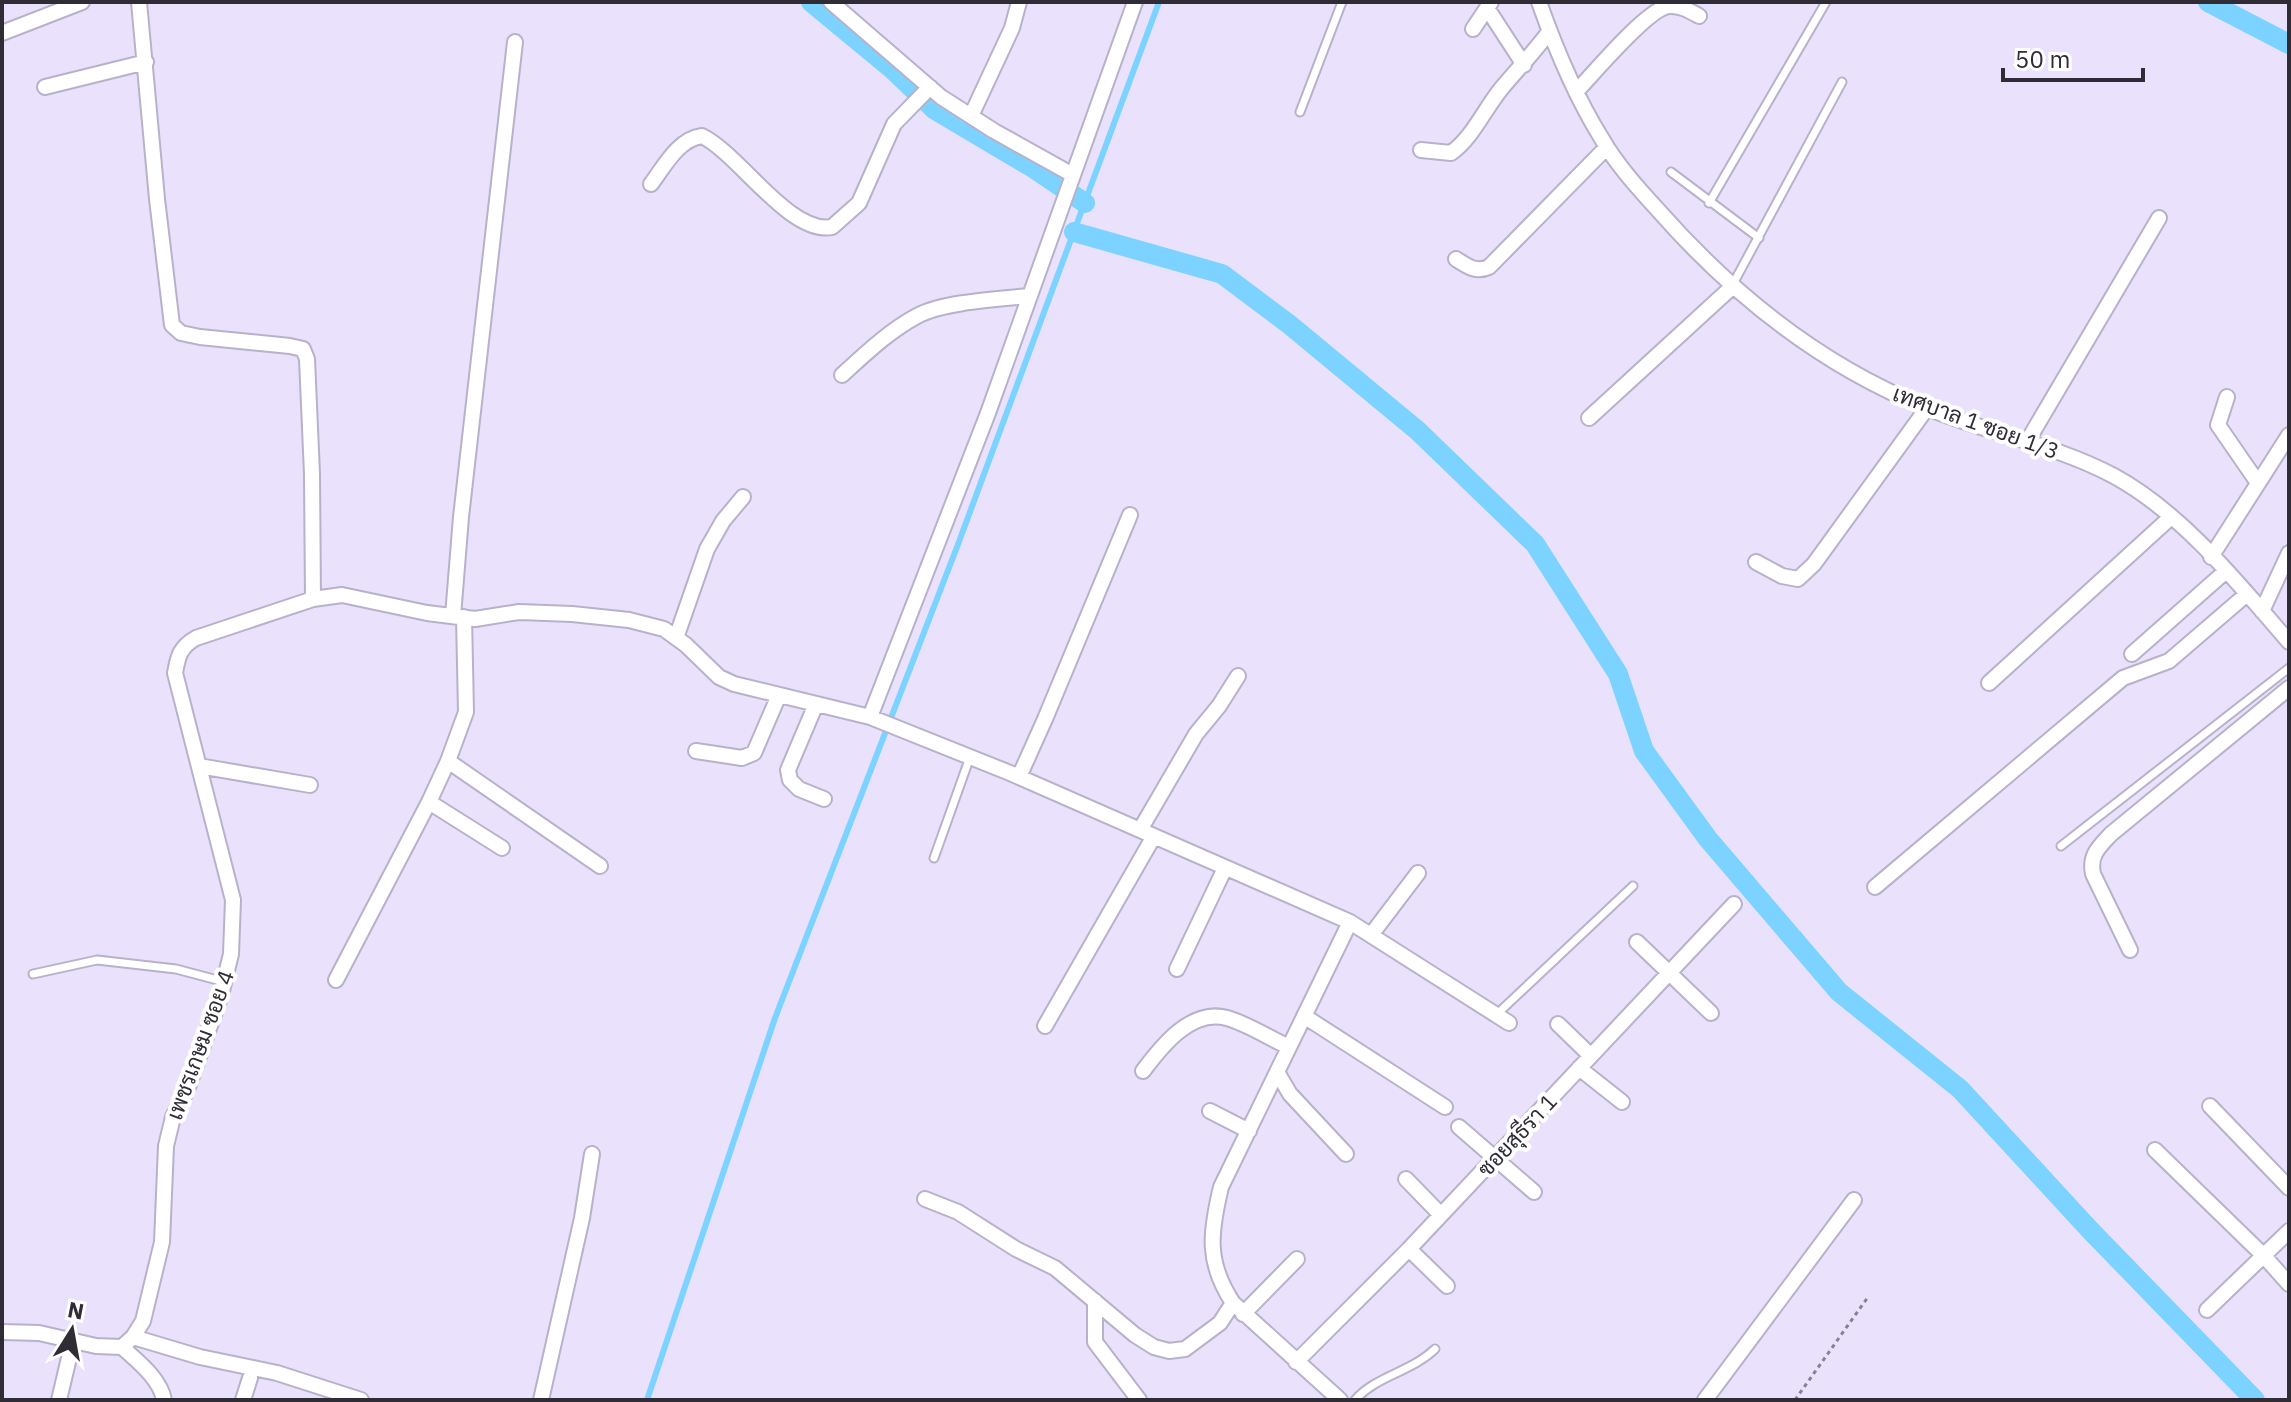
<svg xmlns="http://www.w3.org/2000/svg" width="2291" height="1402" font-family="'IBM Plex Sans',Sarabun,sans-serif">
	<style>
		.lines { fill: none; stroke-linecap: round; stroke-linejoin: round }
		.stream { stroke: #7dd3ff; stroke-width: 6 }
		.canal { stroke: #7dd3ff; stroke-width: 20 }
		.lane-casing { stroke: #b8b1ca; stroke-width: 11 }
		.street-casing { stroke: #b8b1ca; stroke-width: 18 }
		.path { stroke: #868193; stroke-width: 3; stroke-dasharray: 4 4; stroke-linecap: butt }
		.lane { stroke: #fff; stroke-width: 7 }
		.street { stroke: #fff; stroke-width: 14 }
		.labels { text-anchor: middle; stroke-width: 8; stroke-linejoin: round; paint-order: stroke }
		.street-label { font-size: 22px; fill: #2f2c36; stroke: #fff }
	</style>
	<rect width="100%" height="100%" fill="#eae2fd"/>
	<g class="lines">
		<path class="stream" d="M647,1400l128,-382 182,-471 202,-545"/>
		<path class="canal" d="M811,2l81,67 43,41 98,58 52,35
			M2208,2l81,42
			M1074,232l148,42 68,51 128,106 117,113 83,130 26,77 64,88 131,153 121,97 130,141 165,170"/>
		<defs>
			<path id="lane" d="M1300,112l42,-110
				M1671,172l88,66
				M1709,203l117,-201
				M1733,284l109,-202
				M2061,846l228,-178
				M934,858l36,-101
				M33,974l64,-14 79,9 49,13
				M1496,1015l137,-129
				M1355,1400c21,-24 56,-28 80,-51"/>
			<path id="street" d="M139,2l18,197 15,126 9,8 19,4 90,9 13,3 4,10 5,115 1,125
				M831,2l110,95 53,34 79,44
				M1539,2c17,48 36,94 63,137 15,26 35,48 56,71 74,84 164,156 269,198 61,25 129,37 187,68 68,37 125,108 175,166
				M1487,8l37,57
				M1473,29l18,-27
				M2,33l80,-31
				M45,87l101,-25
				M1576,92c17,-18 72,-84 93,-86 11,-1 21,5 30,10
				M971,116l41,-88 7,-26
				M1421,150l30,3c22,-16 33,-43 50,-64 16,-19 33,-37 48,-57
				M651,184c13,-17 27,-45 51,-48 37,18 88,99 130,91l27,-24 35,-79 36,-37
				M1456,259c11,7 20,14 33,8l118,-120
				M842,375c23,-21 47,-44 75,-59 25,-14 82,-17 112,-20
				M2227,397l-9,28 40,58
				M1589,418l143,-131
				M2027,442l132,-224
				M2211,557l78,-122
				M1756,562l26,14 16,3 16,-15 113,-156
				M2262,611l27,-58
				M453,616l8,-99 54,-475
				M676,638l31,-89 16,-28 20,-24
				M2132,654l94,-83
				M1989,683l182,-166
				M816,704l-28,66 2,10 9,9 25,10
				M870,717l118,-304 147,-411
				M696,751l46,7 12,-5 25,-58
				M448,761l152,105
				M199,766l111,19
				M1019,777l26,-58 85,-204
				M429,802l73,46
				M1140,830l56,-96 23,-28 19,-30
				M1875,887l248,-209 46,-17 78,-67
				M1371,935l47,-62
				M1637,942l74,71
				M2130,950l-37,-76c-4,-19 6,-27 18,-40l178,-146
				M1177,969l48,-101
				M336,980l93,-178 19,-41 18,-49 -2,-95
				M1304,1016l141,91
				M1558,1024l33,32
				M1045,1026l109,-190
				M1579,1068l43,34
				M1143,1071c18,-24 48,-63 84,-53 21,6 42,20 62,29
				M1277,1072l13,22 56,60
				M2210,1106l79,82
				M1210,1111l39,20
				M1459,1127l75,65
				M2155,1150l108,105 26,29
				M1406,1179l35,36
				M925,1199l33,13 58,37 39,19 80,67 19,12 15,4 16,-2 35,-26 13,-20
				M1409,1249l38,37
				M1095,1301v41l44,58
				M2207,1310l82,-79
				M1243,1314l54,-55
				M2,1332l37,1 57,13 26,1 11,-10 10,-16 19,-79 4,-96 7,-29 14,-27 34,-95 10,-41 2,-54 -58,-227c3,-17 5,-26 21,-35l117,-39 29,-4 85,18 48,6 44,-7 53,2 57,6 35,9 22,16 33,32 15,7 136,33 140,56 340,149 159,101
				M133,1337l67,20 77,16 84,27
				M122,1347c15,14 38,31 42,53
				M1296,1362l113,-113 325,-345
				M59,1400l14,-59
				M243,1400l7,-22
				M541,1400l41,-182 10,-64
				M1340,1400l-107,-97c-27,-41 -23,-70 -12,-116l129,-265
				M1705,1400l149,-200"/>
		</defs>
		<use href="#lane" class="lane-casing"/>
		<use href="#street" class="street-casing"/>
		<path class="path" d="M1795,1400l73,-103"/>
		<use href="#lane" class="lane"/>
		<use href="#street" class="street"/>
	</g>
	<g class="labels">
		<g class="street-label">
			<text transform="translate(1976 422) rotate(20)" y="8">เทศบาล 1 ซอย 1/3</text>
			<text transform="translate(200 1045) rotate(-70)" y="8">เพชรเกษม ซอย 4</text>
			<text transform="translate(1517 1135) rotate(-47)" y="8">ซอยสุธีรา 1</text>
		</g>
	</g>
	<rect width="2291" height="1402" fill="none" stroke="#2f2c36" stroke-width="8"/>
	<g transform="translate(72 1330) rotate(11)" stroke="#ffffff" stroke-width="6" paint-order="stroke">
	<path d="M0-6L14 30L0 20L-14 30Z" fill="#2f2c36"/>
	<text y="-12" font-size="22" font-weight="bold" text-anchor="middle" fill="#2f2c36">N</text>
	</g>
	<path d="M2003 68v12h140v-12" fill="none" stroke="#2f2c36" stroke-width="4"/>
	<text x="2015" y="68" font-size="24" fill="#2f2c36" stroke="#ffffff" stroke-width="6" paint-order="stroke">50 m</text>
</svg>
